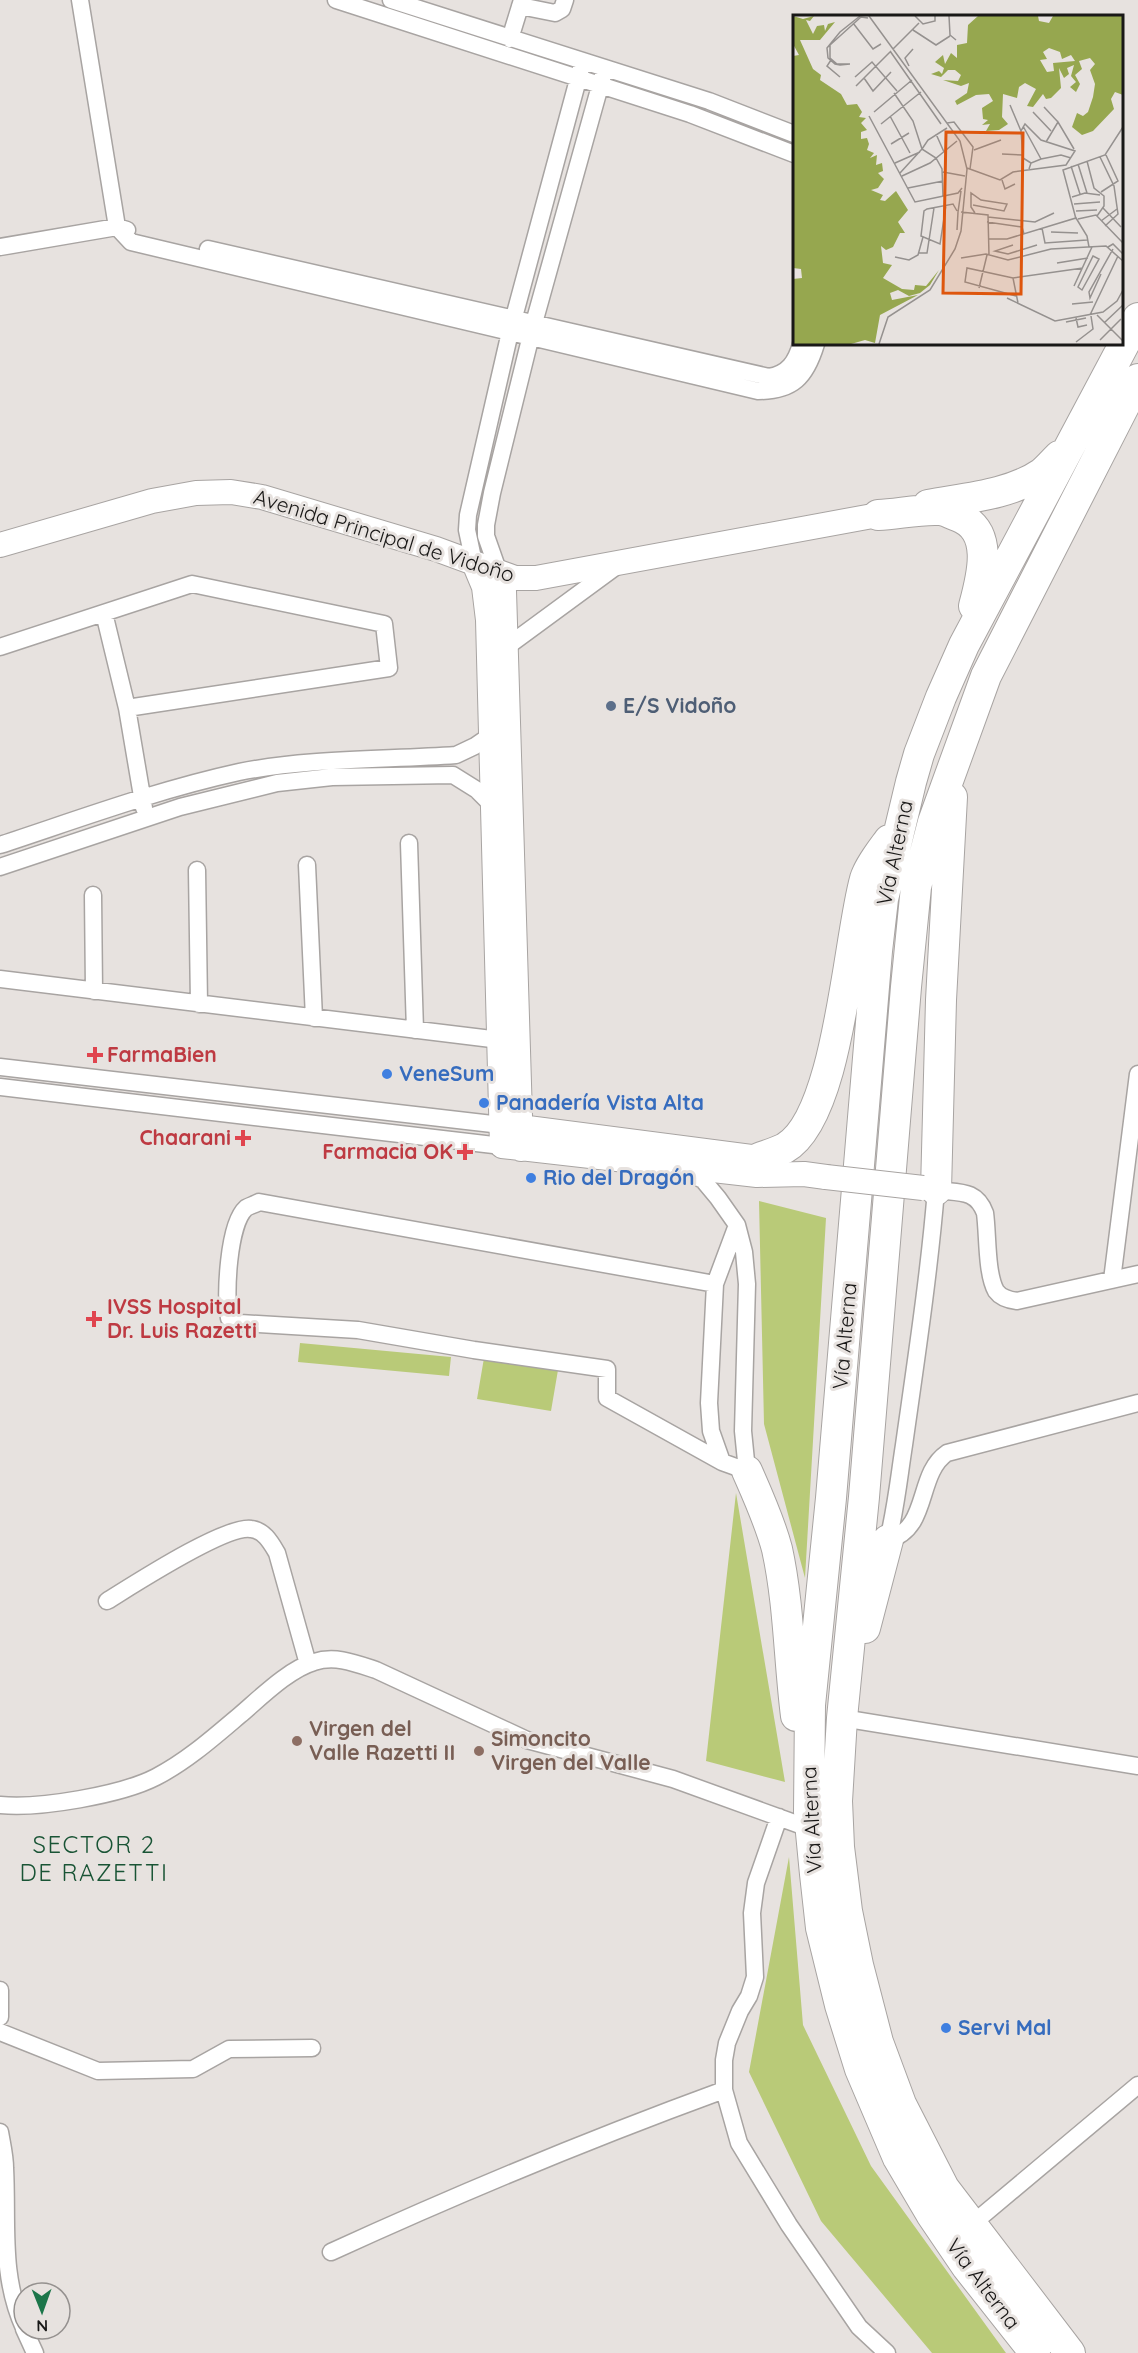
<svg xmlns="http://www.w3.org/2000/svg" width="1138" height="2353" font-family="Quicksand,sans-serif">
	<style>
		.green { fill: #b9ca78 }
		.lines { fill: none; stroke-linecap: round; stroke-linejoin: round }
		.street-casing { stroke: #a8a4a2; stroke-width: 19 }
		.secondary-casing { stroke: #a8a4a2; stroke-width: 26 }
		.highway-casing { stroke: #a8a4a2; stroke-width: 32 }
		.street { stroke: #fff; stroke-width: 16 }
		.secondary { stroke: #fff; stroke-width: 24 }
		.highway { stroke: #fff; stroke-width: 30 }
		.secondary-bridge-casing { stroke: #a8a4a2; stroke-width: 26; stroke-linecap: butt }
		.secondary-bridge { stroke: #fff; stroke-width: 24 }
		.service-dot { fill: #5c6f8a; stroke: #e7e2df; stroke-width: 2 }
		.health-dot { fill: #e0444e; stroke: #e7e2df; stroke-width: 2 }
		.shop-dot { fill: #3f7fe0; stroke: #e7e2df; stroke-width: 2 }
		.education-dot { fill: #8d6e63; stroke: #e7e2df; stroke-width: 2 }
		.labels { text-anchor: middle; stroke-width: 6; stroke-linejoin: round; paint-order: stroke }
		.street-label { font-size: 21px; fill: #191817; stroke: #e7e2df }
		.service-label { font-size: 21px; font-weight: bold; fill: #4e5e75; stroke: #e7e2df; text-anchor: start }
		.health-label { font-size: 21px; font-weight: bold; fill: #be3a42; stroke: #e7e2df; text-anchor: start }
		.shop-label { font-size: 21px; font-weight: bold; fill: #366cbe; stroke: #e7e2df; text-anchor: start }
		.education-label { font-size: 21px; font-weight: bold; fill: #785e54; stroke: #e7e2df; text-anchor: start }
		.quarter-label { font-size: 24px; letter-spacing: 1.5px; fill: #195435; stroke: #e7e2df }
		.inset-road { fill: none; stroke: #95918f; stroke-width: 1.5 }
		.view { fill: #de560d; fill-opacity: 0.15; stroke: #de560d; stroke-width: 3 }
		.inset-edge { fill: none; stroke: #191817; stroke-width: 3 }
	</style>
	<rect width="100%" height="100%" fill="#e7e2df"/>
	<path class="green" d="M759,1201l67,17 -21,360 -41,-154z
		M300,1343l151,14 -2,19 -151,-14z
		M484,1358l74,12 -7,41 -74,-12z
		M736,1493l49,289 -79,-21z
		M789,1857l14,168 68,141 135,187h-74l-111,-132 -72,-149z"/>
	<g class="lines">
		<defs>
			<path id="street" d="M80,0l37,227 14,15 627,149c35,0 48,-14 58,-47
				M336,0l354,114 104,40
				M391,0l318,101 85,33
				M520,6l35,7 7,-4 3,-9
				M510,39l12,-39
				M0,247l117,-20 10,3
				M208,249l561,128c19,-3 27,-15 32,-33
				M474,563l-7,-33 1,-15 42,-183 73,-271
				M499,573l-13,-37v-11l6,-32 42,-170 71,-255
				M104,613l23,95 17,100
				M0,647l192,-63 192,40 5,44 -262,40
				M505,648l113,-83
				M409,843l6,187
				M0,845c79,-26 157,-55 239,-73 71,-14 145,-12 217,-17l19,-9 16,-11
				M307,865l7,153
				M0,867l180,-60 97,-24 55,-6 121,-2 24,15 17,17
				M197,870l2,134
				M93,895l1,96
				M0,979l508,62
				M0,1067l501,58
				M0,1087l502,59
				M686,1172l17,8 15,18 19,27 7,27 3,32 -4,147 4,40 -25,-9 -115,-64v-29l-133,-19 -116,-20 -118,-7 -11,-5c-4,-23 -1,-94 17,-110 3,-2 10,-4 13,-6l456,82
				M1112,1280l26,-206
				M722,1462l-11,-31 -2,-28 6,-119 22,-59
				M888,1540c8,-32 11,-63 16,-95 12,-85 25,-170 32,-255 23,3 40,-1 49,23 3,21 1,60 11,78 5,7 13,9 21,10l121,-27
				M888,1540c42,-11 28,-66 59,-87l191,-50
				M107,1601c26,-16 118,-76 144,-72 13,1 20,14 26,24l31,111
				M842,1718l296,48
				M0,1805c39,4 121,-10 156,-28 31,-16 58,-40 84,-62 20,-17 49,-46 74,-53 21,-7 41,1 62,8l151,70 146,39 138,50
				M779,1817l-23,66 -4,30 3,64 -6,19 -9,15 -13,32 -3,17v30l15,53 50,82 70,102 28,26
				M0,1990v27
				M0,2032l98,39 95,-2 36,-20 83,-1
				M0,2132c2,12 5,24 5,36 3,56 -5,107 19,160
				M971,2225l167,-140
				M331,2252c129,-59 259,-113 393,-162
				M24,2329l11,24"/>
			<path id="secondary" d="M0,545l152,-44 44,-8 35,-1 31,5 174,52 79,29h21l342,-63
				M474,563l10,24 4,33 14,526 255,29 47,-1 22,3
				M499,573l5,18 17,558
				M505,1125l254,33 17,6"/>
			<path id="highway" d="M928,505c37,-7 82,-10 114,-32 6,-5 12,-12 17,-17
				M878,515c20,-1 41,-6 61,-5 6,0 12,4 18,6 38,14 25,60 17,90
				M759,1158c8,-3 18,-6 26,-10 54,-31 63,-209 80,-269 4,-13 16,-28 24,-39
				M936,1190l5,-190 11,-203
				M747,1471c11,25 23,51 30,78 12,55 12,111 19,167
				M865,1628l23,-88
				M1035,2353l-68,-86 -36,-53 -33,-56 -38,-89 -20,-64 -19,-77 -6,-54 -6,-62 1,-107 21,-207 46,-547 6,-52 28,-117 8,-28 22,-57 23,-52 174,-327
				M1070,2353l-126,-165 -43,-84 -23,-62 -20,-77 -11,-54 -8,-64 -2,-46 5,-83 22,-221 42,-510 10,-100 17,-65 53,-146 152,-297"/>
		</defs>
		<use href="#street" class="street-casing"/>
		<use href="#secondary" class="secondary-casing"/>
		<use href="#highway" class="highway-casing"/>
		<use href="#street" class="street"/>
		<use href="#secondary" class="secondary"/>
		<use href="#highway" class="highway"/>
		<defs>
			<path id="secondary-bridge" d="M826,1177l97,11"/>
		</defs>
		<use href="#secondary-bridge" class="secondary-bridge-casing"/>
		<use href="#secondary-bridge" class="secondary-bridge"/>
	</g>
	<circle class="service-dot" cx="611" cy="706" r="6"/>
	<g class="health-dot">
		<path d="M92 1046h6v6h6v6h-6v6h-6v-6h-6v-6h6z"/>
		<path d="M240 1129h6v6h6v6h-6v6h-6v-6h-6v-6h6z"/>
		<path d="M462 1143h6v6h6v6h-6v6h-6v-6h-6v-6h6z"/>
		<path d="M91 1310h6v6h6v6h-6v6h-6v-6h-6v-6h6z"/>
	</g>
	<g class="shop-dot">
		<circle cx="387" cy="1074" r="6"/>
		<circle cx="484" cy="1103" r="6"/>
		<circle cx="531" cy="1178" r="6"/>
		<circle cx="946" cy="2028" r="6"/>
	</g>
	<g class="education-dot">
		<circle cx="297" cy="1741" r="6"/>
		<circle cx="479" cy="1751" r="6"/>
	</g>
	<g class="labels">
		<g class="street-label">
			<text transform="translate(384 536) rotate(17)" y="7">Avenida Principal de Vidoño</text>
			<text transform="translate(895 853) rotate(-78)" y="7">Vía Alterna</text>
			<text transform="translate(845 1336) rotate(-85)" y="7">Vía Alterna</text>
			<text transform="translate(812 1820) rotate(-93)" y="7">Vía Alterna</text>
			<text transform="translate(983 2284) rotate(53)" y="7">Vía Alterna</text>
		</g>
		<g class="service-label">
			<text x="623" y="713">E/S Vidoño</text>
		</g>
		<g class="health-label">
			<text x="107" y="1062">FarmaBien</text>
			<text x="231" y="1145" text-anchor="end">Chaarani</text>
			<text x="453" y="1159" text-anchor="end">Farmacia OK</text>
			<text x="107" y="1314">IVSS Hospital<tspan x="107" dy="24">Dr. Luis Razetti</tspan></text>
		</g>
		<g class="shop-label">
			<text x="399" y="1081">VeneSum</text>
			<text x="496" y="1110">Panadería Vista Alta</text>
			<text x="543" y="1185">Rio del Dragón</text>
			<text x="958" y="2035">Servi Mal</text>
		</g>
		<g class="education-label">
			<text x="309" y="1736">Virgen del<tspan x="309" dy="24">Valle Razetti II</tspan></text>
			<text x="491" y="1746">Simoncito<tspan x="491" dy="24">Virgen del Valle</tspan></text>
		</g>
		<g class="quarter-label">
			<text x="94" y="1853">SECTOR 2<tspan x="94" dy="28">DE RAZETTI</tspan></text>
		</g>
	</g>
	<g transform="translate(793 15)">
		<rect width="330" height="330" fill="#e7e2df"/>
		<path d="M0,1l10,3 11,-3 -4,5 -4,-1 7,14 4,-8 7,-1 1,6 3,-7 7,-2 -15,18h-20l13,29 8,6 -1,5 21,14 6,11 10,-1 5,8 -3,5 7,1 -5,5 6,7 -6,2v7l6,-1 2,6 -2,6 7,3 -4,5 7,-3 -1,10 6,-2 1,8 -5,2 6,6 -6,9 -7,2 12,5 -3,5 5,1 11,-10 12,19 -10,12 7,11h-5l-7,14 -7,3 -5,-4 2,17 9,2 -9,13 19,11 12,1 1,-5 11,1 13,-16 -9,15 -10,8 -11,3 -11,-6 -8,3 2,7 26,-5 -38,20 -5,28 -10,-3 -14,4h-58v-65l9,-1 -1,-9 -8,-1v-212l6,-1 -6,-11zM185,1h60l1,5 10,2 4,-7h70v79l-8,-3 -4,7 3,10 -21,22 -11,4 -10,-8 5,-14 6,3 5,-4 5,-15 2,-13 -5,-14 5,-6 -5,-6 -11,3 3,8 -7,6 5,9 -4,8 -6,-5 6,-5 -5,-6 3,-11 -7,3 2,6 -5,4 -5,-10 2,20 -10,10 -5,1 -3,-5 -10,13 -6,-1 9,-17 -11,-6 -6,4 -2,11 -14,-4 -1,23 6,7 -9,6 -13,1 4,-7 -8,1 6,-5 -5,-1 -1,-11 11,-7 -4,-7 -13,1 -19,10 -2,-4 12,-8 2,-10 -8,3 -18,-6 15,1 3,-6 -6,-5h-7l-7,7 -10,-3 8,-3 3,3 2,-6 -9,-6 8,-7 2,9 6,-11 6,5v-13l10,-2 1,-18zM256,33l11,4 2,7 9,-4 4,6 -22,2 1,8 -7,1 -7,-12 7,-1 -4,-7z" fill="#96a74f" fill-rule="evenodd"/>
		<path class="inset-road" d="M67,1l-20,16 -13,16 1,10 7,6 5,1 10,-1h-13l-7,-6v-13l31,-28 7,1M76,1l91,125 7,28 -6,62 -6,18 -25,41 -42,27 -9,27M122,1l8,8 12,-3v-5M156,1l1,19 6,5M60,8l20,26 8,-5M120,15l23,15 14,-9M100,34l26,-26M97,36l51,73M38,45l-4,6 13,11M116,51l-4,-8 8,-9M62,62l17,-15 25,29M71,63l9,13 18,-19M63,71l35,-35M101,78l19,28 9,28M217,90l11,26M251,92l14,15M81,97l38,-32M240,97l18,19M76,101l46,86 43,-9 4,-5M97,101l20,37M154,108l7,-1 19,25 -3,22M88,109l40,-32M230,111l18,33M143,119l8,18M253,127l12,-20 16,27M98,129l18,-11M129,134l6,-9 19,-12M181,135l27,-10M209,139l21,1M307,142l14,29 4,28 -13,12M294,146l7,27 10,8v10l-7,10M102,148l25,-11M285,149l9,29M278,151l9,28M174,153l33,12 13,-8 53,-7 9,-14 -34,-11 -16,-16 -4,7 2,27 8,5M236,154l2,-6 10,-4 20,-4 10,3M150,157l22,4M107,158l22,-24 14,9 6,11 1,28M109,161l28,-13 27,-22M209,165l3,9 10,-5M115,173l35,-7M308,177l17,-11 -12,-26M279,182l13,-4 15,2M281,189l26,-2M153,190l-6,39 -19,-8 3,-25 3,-2 26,-5 4,7M180,190l31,6 3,-7 -26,-4 -10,-7v14l4,6M310,193l18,19M283,196l21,-1M165,197l3,-21M168,197l27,3 1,40M195,202l47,5 19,-9M283,204l-13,-49 42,-15 18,-28M285,204l18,-4 27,28M308,206l16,-12M194,207l35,5 2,7M249,213l3,15 42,-3M164,215l1,-18M258,217l27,1M195,224h19l69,-21 11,18 2,11M220,230l-18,6 13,3 29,-9M315,232l5,-3 10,10M126,238h8l7,-45M300,241l6,3 -17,31 -4,-3zM102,242l14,3 9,-5 5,-18M168,243l25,-4 22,6 43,-11 55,-3 17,15M264,248l31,-5M308,259l-11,24 -1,-6 24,-43M220,263l5,25M281,271l18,-39M186,273l8,-33M223,281l-51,-14 2,-14 46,10 70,-10M214,283l48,23 48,-9 14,-11 6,-11M279,289l21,-2M297,300l28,-59M304,300l26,26M283,303l2,9 9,-2M273,307l20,-4M311,308l19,-18M307,325l21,-21M283,327l17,-13 -2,-13"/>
		<path class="view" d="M153,117l77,1 -2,161 -78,-1z"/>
		<rect width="330" height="330" class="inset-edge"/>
	</g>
	<g transform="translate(42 2311) rotate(179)"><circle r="28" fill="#e7e2df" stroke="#95918f" stroke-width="1.5"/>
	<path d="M0-4.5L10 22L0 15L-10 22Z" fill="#1c764a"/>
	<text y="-9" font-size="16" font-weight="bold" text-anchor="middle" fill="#191817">N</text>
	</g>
</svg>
